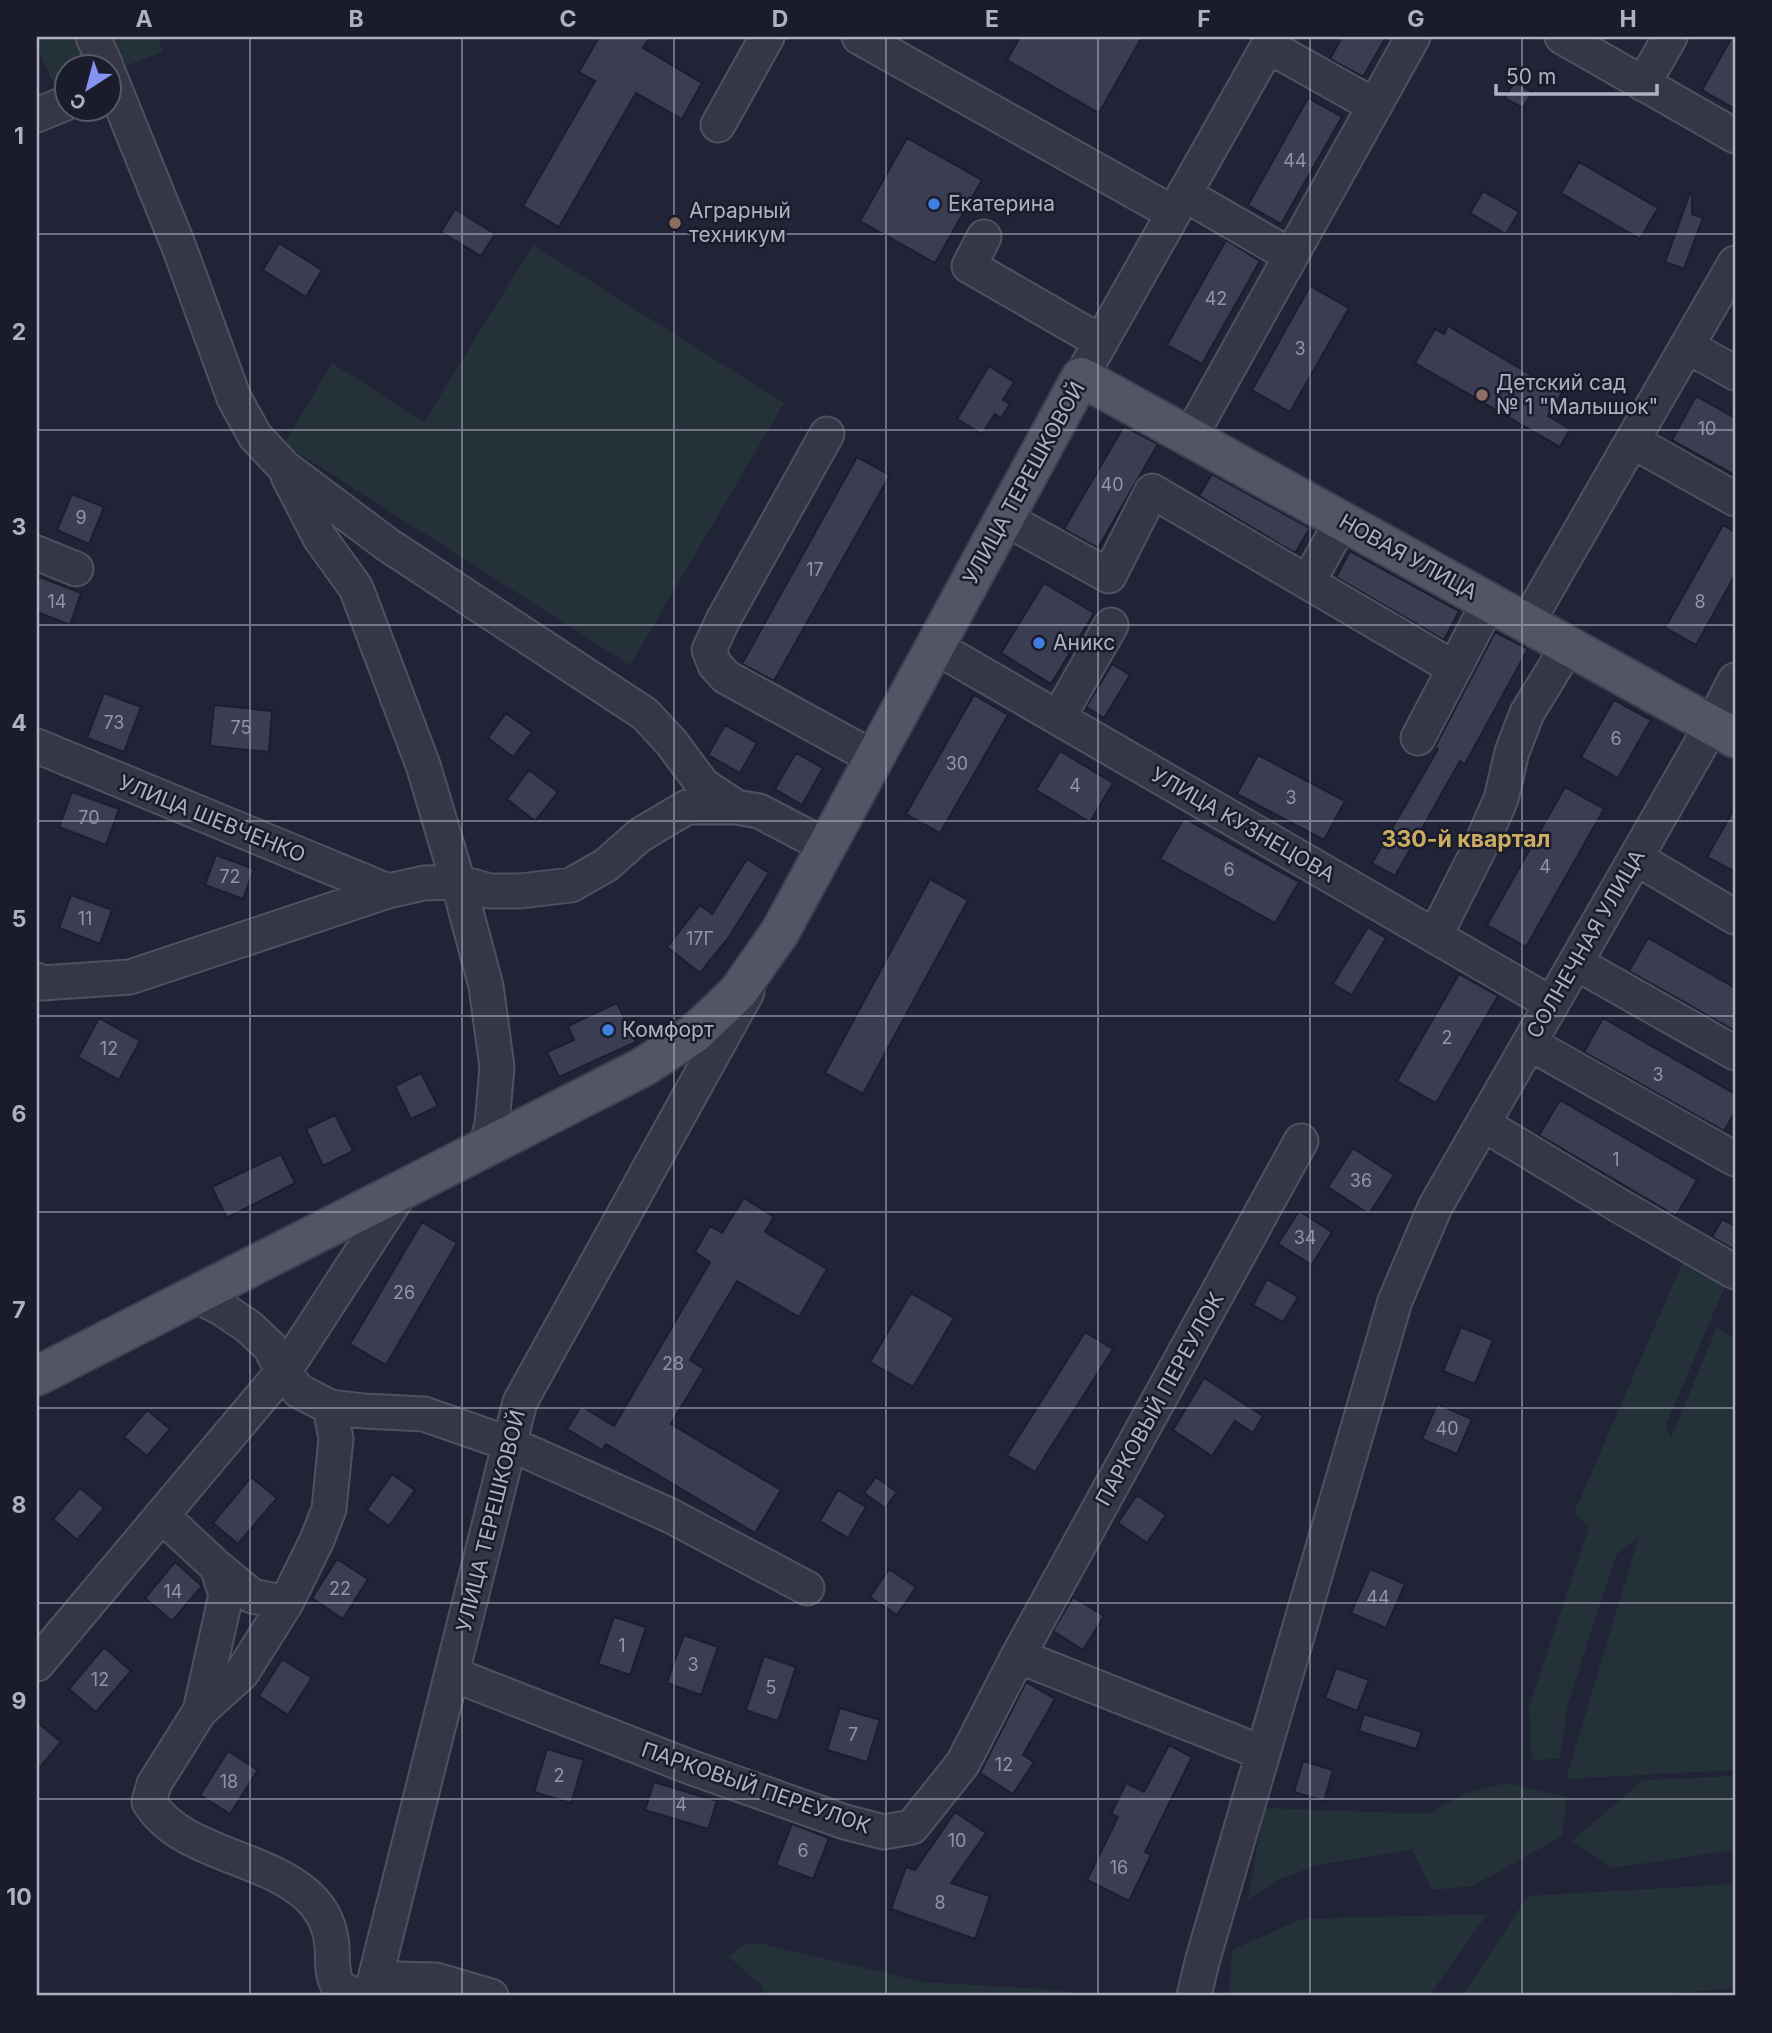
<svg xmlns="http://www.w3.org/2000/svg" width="1772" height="2033" font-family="Inter,sans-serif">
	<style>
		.green { fill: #243138 }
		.building { fill: #3b3e53; stroke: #1c1e2d; stroke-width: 2 }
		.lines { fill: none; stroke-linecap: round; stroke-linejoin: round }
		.minor-casing { stroke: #4f5161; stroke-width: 37 }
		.major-casing { stroke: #3e4050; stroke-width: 42 }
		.minor { stroke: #353746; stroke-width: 33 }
		.major { stroke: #525566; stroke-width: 38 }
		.grid { fill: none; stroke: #afb1c3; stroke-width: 2; stroke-opacity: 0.55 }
		.shop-dot { fill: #3f7fe0; stroke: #1a1c2b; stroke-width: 2.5 }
		.education-dot { fill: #8d6e63; stroke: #1a1c2b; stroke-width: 2.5 }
		.labels { text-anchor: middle; stroke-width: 5; stroke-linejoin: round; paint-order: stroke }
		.number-label { font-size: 18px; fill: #9294a7 }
		.poi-label { font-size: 21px; fill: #afb1c3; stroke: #1a1c2b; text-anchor: start }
		.street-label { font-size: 21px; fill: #afb1c3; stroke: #1a1c2b }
		.neighbourhood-label { font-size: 23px; font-weight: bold; fill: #ccac61; stroke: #1a1c2b }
		.neatline { fill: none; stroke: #afb1c3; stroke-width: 2.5 }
		.grid-label { font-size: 23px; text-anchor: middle; font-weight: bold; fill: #afb1c3 }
	</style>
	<rect width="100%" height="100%" fill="#212436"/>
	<path class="green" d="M37,37h121l5,15 -54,20 -1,-6h-42v22l-9,3 -20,-44z
		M533,245l251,158 -154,262 -346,-221 48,-81 92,59z
		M1691,1243l42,24 -67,158 5,13 46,-111 18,12v431l-169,9 73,-243 -23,19 -49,152 -7,51 -28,3 -3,-54 60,-180 -15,-14z
		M1735,1776v74l-123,18 -40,-27 71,-61z
		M1507,1783l60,14 -5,39 -89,50 -41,4 -20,-40 -95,15 -36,14 -33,21 16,-92 164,6 38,-21z
		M1735,1884v105l-120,7h-153l66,-100z
		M1487,1914l-58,82h-200l3,-46 69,-31z
		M744,1944h19l160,38 119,7 60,7h-335l-6,-11 -32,-28z"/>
	<path class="building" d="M599,37h51l-7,11 59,35 -20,36 -46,-26 -77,134 -36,-21 72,-125 -16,-9z
		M1020,37h122l-43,76 -92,-53z
		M1342,37h44l-23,40 -33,-18z
		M1732,37h3v72l-33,-19z
		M1514,82l18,10 -9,16 -18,-10z
		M1308,98l34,19 -61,107 -33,-19z
		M907,138l75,42 -47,83 -75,-42z
		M1579,162l79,46 -18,31 -79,-46z
		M1483,191l36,21 -13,22 -36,-21z
		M1690,193h2v21l11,4 -19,51 -19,-7z
		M455,209l40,25 -14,22 -40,-24z
		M1226,240l34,21 -58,103 -35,-19z
		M279,243l43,27 -16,27 -43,-27z
		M1310,286l39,22 -59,104 -38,-22z
		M1448,326l114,67 -14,23 22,13 -10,18 -145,-84 20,-34 9,5z
		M989,366l25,16 -11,18 7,4 -9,14 -6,-4 -13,20 -25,-15z
		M1696,396l39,22v57l-63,-35z
		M1124,426l34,18 -60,104 -34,-19z
		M857,457l33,18 -116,206 -32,-17z
		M1212,474l98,54 -15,25 -96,-57z
		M72,494l32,13 -15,37 -32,-14z
		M1723,525l12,7v43l-39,70 -31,-17z
		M1350,551l109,60 -15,29 -108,-63z
		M37,576l44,17 -11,32 -33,-13z
		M1044,583l50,30 -43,71 -50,-31z
		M1495,632l33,17 -63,115 -5,-3 -65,115 -23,-13 66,-114 -3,-2z
		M1112,664l18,11 -26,43 -18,-11z
		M104,693l37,14 -17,45 -37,-14z
		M974,695l34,20 -68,118 -34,-19z
		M1614,700l37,20 -33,58 -37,-21z
		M214,705l58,6 -3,41 -59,-6z
		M506,713l26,19 -19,25 -25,-19z
		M725,725l32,18 -17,30 -32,-18z
		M1060,751l53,32 -23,39 -54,-32z
		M796,753l27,15 -21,37 -27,-16z
		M1258,755l87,46 -21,39 -87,-46z
		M529,770l29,22 -23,29 -28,-22z
		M1565,787l39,22 -78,138 -39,-22z
		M72,792l47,17 -13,36 -47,-18z
		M1735,807v65l-28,-15z
		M1184,818l115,64 -24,41 -115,-64z
		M216,855l38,14 -11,30 -38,-14z
		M747,859l22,14 -40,64 -29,36 -33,-26 33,-42 12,9z
		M930,879l38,21 -105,194 -38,-21z
		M71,895l41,15 -12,34 -41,-16z
		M1368,927l18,11 -34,57 -19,-11z
		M1648,938l87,50v43l-106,-60z
		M1459,974l39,22 -62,107 -39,-22z
		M617,1003l19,39 -77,35 -12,-25 27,-12 -6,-14z
		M99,1018l41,23 -21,39 -41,-23z
		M1603,1018l132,76v18l-11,19 -140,-79z
		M421,1073l17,33 -27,13 -16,-33z
		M1560,1100l137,80 -21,36 -137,-81z
		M335,1115l18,36 -30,15 -17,-37z
		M1353,1148l41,27 -25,39 -41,-27z
		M281,1154l14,29 -68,35 -15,-31z
		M744,1198l30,19 -9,15 62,37 -28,48 -62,-36 -47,79 14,9 -33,55 110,66 -26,43 -149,-89 -4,6 -35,-21 14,-23 33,20 96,-164 -15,-10 15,-26 12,7z
		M1299,1211l33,21 -20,33 -34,-21z
		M1722,1219l13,7v24l-23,-13z
		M422,1222l35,21 -71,122 -36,-21z
		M1267,1279l31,18 -15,25 -30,-17z
		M911,1293l43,25 -41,69 -43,-25z
		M1461,1327l32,13 -18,44 -32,-13z
		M1085,1332l28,17 -78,123 -28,-17z
		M1204,1378l59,38 -10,17 -18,-12 -23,35 -39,-26z
		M1437,1404l35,15 -15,35 -35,-15z
		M147,1410l23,19 -23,27 -23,-19z
		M392,1474l23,16 -26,36 -22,-16z
		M251,1477l26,21 -39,46 -25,-21z
		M876,1477l21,15 -12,16 -21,-15z
		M80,1488l24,20 -27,32 -24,-21z
		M838,1490l28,17 -18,31 -28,-17z
		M1137,1495l29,20 -19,28 -29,-20z
		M337,1559l31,20 -25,40 -31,-21z
		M175,1562l27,24 -30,35 -27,-23z
		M889,1569l27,18 -19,28 -27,-18z
		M1370,1569l35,15 -19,44 -35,-15z
		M1073,1597l31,19 -21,34 -30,-19z
		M614,1617l32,10 -16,48 -32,-11z
		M684,1635l34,12 -17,48 -34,-12z
		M104,1647l27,24 -35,41 -27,-23z
		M764,1656l32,11 -18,54 -32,-11z
		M282,1659l30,19 -24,37 -29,-19z
		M1336,1668l33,12 -12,31 -32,-13z
		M1026,1682l29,17 -32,56 11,7 -21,32 -33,-21z
		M840,1708l40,12 -13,42 -40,-12z
		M1364,1714l58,18 -6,17 -57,-18z
		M37,1722l24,20 -24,29z
		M1169,1745l23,12 -47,95 6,3 -22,46 -42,-21 31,-63 -7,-3 15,-31 18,9z
		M547,1749l37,11 -13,43 -37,-11z
		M228,1751l30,19 -28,44 -30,-19z
		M1303,1761l30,9 -9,31 -30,-9z
		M654,1782l63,19 -9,28 -63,-19z
		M955,1812l31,21 -35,50 39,13 -15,43 -84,-30 15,-42 9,3z
		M792,1824l37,14 -16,41 -37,-14z"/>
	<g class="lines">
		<defs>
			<path id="minor" d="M93,37l13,29
				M859,37l314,176
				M1562,37l173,99
				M1268,46l107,60
				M108,72l71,175 55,151 21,38 29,31 104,78 257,169 26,28 32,43 33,22
				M1643,84l27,-47
				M37,115l29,-12
				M718,125l49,-88
				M1184,194l107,62
				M984,237l-15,29 132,76
				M1687,346l48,27
				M1081,377l192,-340
				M827,434l-104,186 -14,30 6,15 11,12 148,81
				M1190,437l223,-400
				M1632,441l103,58
				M288,476l32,62 36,50 67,177 35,117 28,104 11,81 -5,57 -6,23
				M1004,518l105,58 43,-85 302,177
				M37,553l39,16
				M1308,582l34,-61
				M1527,623l208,-360
				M934,646l618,358
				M1058,718l53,-93
				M1418,738l71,-136
				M37,746l351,145
				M1636,858l99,59
				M1435,936l44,-87 22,-50 11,-47 15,-39 41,-67
				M1576,963l159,90
				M37,980l5,3 88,-6 258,-86 36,-8 34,-1 32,9h30l51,-6 35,-20 34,-30 47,-28h49l23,4 67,35
				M1529,1043l206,116
				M1483,1124l135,81 117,67
				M196,1295l25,13 28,19 21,20 13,25 16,19 31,16 34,4 60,3 86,30 159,71 138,73
				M162,1516l55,51 9,28 -26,116 -46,73 -5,18c32,52 114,53 159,94 15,14 23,32 24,52 1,12 -1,26 6,37 4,5 13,8 18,11
				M217,1567l35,29 34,7
				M1018,1656l245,97
				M37,1664l252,-300 113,-174
				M452,1674l238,93 155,55 39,10 28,-5 51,-64 55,-107 283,-515
				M200,1711l42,-38 44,-70 31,-63 12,-31 7,-70 -6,-32
				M373,1987l26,-8 37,1 55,16
				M367,1996l6,-9 147,-585 227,-410
				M1194,1996l8,-34 193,-661 40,-94 277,-482 23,-45"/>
			<path id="major" d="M37,1376l606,-309 51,-33 44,-42 42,-60 301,-555 654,361"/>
		</defs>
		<use href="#minor" class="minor-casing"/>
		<use href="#major" class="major-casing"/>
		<use href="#minor" class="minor"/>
		<use href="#major" class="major"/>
	</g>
	<path class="grid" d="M250,37v1959M462,37v1959M674,37v1959M886,37v1959M1098,37v1959M1310,37v1959M1522,37v1959M37,234h1698M37,430h1698M37,625h1698M37,821h1698M37,1016h1698M37,1212h1698M37,1408h1698M37,1603h1698M37,1799h1698"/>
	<g class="shop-dot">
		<circle cx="934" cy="204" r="7"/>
		<circle cx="1039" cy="643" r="7"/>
		<circle cx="608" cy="1030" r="7"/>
	</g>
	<g class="education-dot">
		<circle cx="675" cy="223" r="7"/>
		<circle cx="1482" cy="395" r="7"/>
	</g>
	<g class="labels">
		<g class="number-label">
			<text x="1295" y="167">44</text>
			<text x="1216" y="305">42</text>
			<text x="1300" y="355">3</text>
			<text x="1707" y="435">10</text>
			<text x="1112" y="491">40</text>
			<text x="81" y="524">9</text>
			<text x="815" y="576">17</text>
			<text x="57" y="608">14</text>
			<text x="1700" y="608">8</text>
			<text x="114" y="729">73</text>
			<text x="241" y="734">75</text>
			<text x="1616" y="745">6</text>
			<text x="957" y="770">30</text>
			<text x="1075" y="792">4</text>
			<text x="1291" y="804">3</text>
			<text x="89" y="824">70</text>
			<text x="1545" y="873">4</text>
			<text x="1229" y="876">6</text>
			<text x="230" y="883">72</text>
			<text x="85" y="925">11</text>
			<text x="700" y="945">17Г</text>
			<text x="1447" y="1044">2</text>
			<text x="109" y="1055">12</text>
			<text x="1658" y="1081">3</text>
			<text x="1616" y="1166">1</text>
			<text x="1361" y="1187">36</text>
			<text x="1305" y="1244">34</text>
			<text x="404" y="1299">26</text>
			<text x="673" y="1370">28</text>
			<text x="1447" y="1435">40</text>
			<text x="340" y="1595">22</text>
			<text x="173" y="1598">14</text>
			<text x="1378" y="1604">44</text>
			<text x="622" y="1652">1</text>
			<text x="693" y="1671">3</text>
			<text x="100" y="1686">12</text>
			<text x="771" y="1694">5</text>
			<text x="853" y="1741">7</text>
			<text x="1004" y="1771">12</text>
			<text x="559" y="1782">2</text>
			<text x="229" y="1788">18</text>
			<text x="681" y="1811">4</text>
			<text x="957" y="1847">10</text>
			<text x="803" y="1857">6</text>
			<text x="1119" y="1874">16</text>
			<text x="940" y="1909">8</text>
		</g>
		<g class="poi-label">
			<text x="948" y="211">Екатерина</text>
			<text x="689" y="218">Аграрный<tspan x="689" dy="24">техникум</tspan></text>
			<text x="1496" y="390">Детский сад<tspan x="1496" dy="24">№ 1 "Малышок"</tspan></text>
			<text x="1053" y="650">Аникс</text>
			<text x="622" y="1037">Комфорт</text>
		</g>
		<g class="street-label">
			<text transform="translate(1024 483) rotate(-61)" y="7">УЛИЦА ТЕРЕШКОВОЙ</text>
			<text transform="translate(1408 557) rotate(29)" y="7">НОВАЯ УЛИЦА</text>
			<text transform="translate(212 819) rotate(22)" y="7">УЛИЦА ШЕВЧЕНКО</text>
			<text transform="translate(1243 825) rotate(30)" y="7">УЛИЦА КУЗНЕЦОВА</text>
			<text transform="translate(1586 944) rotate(-60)" y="7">СОЛНЕЧНАЯ УЛИЦА</text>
			<text transform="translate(1160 1399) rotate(-61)" y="7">ПАРКОВЫЙ ПЕРЕУЛОК</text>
			<text transform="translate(491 1521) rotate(-76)" y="7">УЛИЦА ТЕРЕШКОВОЙ</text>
			<text transform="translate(756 1788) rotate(19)" y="7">ПАРКОВЫЙ ПЕРЕУЛОК</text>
		</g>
		<g class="neighbourhood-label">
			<text x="1466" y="847">330-й квартал</text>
		</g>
	</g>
	<rect width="1772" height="2033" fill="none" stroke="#1a1c2b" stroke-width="77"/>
	<g transform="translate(88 88) rotate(216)"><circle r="33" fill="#1a1c2b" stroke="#565868" stroke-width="2"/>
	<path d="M0-5L12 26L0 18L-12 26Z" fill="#8793f0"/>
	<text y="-10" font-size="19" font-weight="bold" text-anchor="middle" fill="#afb1c3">С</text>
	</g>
	<path d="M1496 84v10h161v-10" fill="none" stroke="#afb1c3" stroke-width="3.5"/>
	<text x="1506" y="84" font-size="21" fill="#afb1c3" stroke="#1a1c2b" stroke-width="5" paint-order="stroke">50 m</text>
	<rect x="38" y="38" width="1696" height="1956" class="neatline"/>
	<g class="grid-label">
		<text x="144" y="27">A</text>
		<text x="356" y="27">B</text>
		<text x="568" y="27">C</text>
		<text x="780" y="27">D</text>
		<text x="992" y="27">E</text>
		<text x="1204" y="27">F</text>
		<text x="1416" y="27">G</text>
		<text x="1628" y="27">H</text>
		<text x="19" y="144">1</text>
		<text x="19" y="340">2</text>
		<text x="19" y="535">3</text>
		<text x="19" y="731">4</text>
		<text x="19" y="927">5</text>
		<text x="19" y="1122">6</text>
		<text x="19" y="1318">7</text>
		<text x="19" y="1513">8</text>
		<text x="19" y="1709">9</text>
		<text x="19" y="1905">10</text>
	</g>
</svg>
